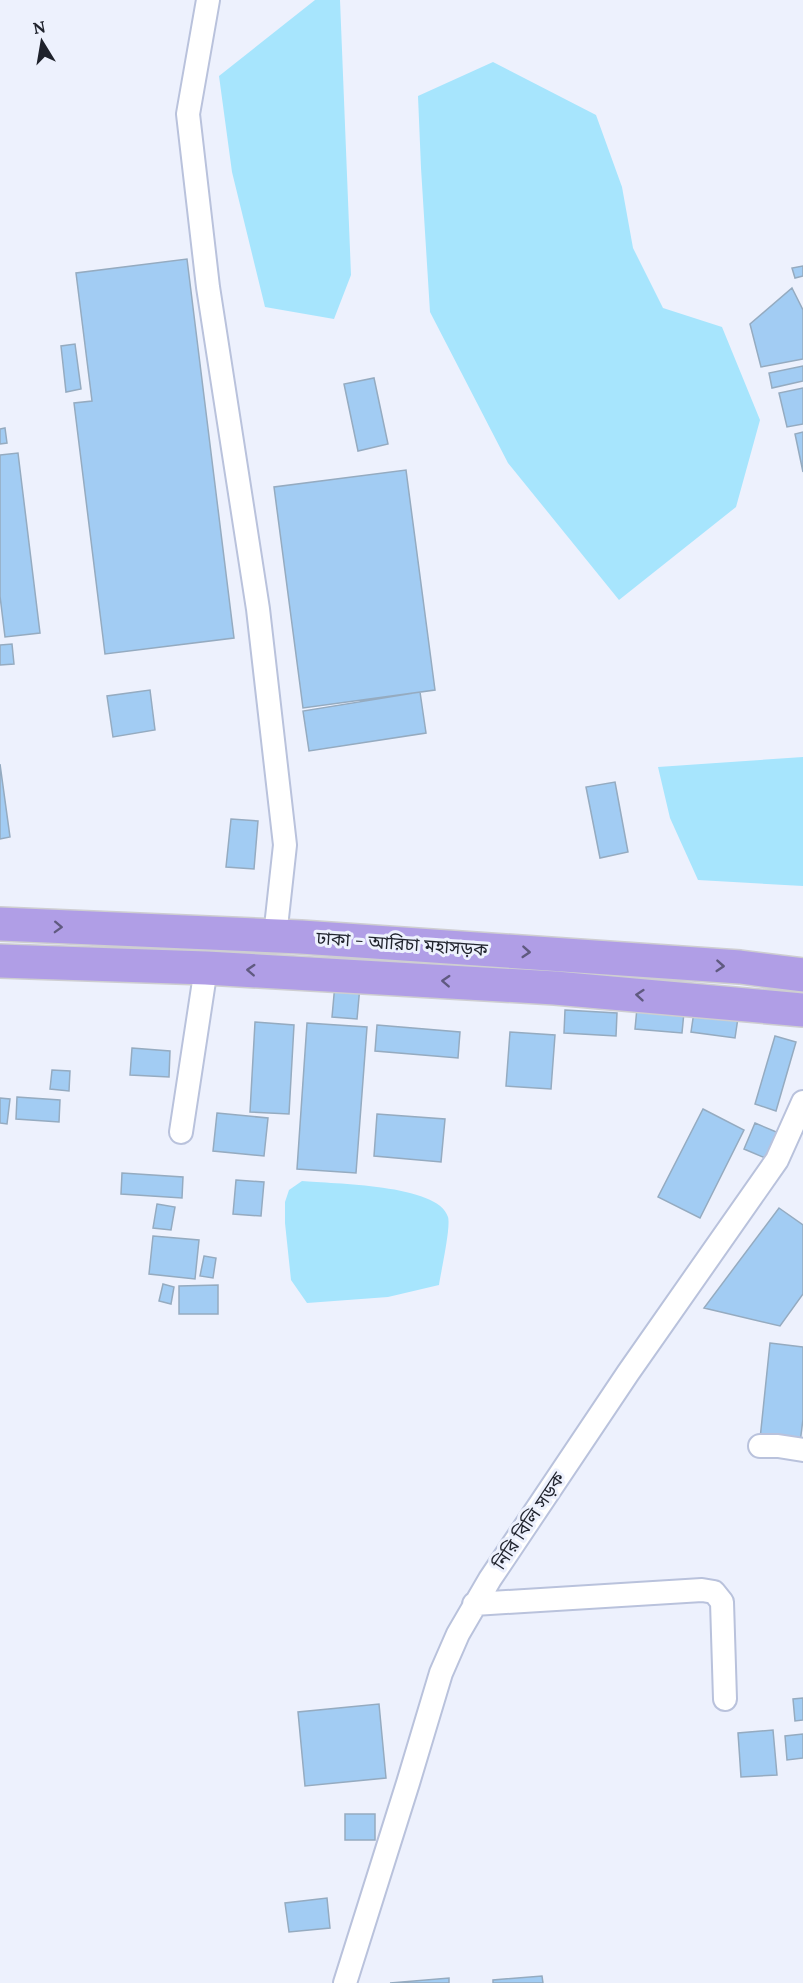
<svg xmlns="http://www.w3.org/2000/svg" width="803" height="1983" font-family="Lora,'Noto Sans Bengali',serif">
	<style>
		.water { fill: #a7e5fd }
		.building { fill: #a2ccf3; stroke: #95abc0; stroke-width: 1.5 }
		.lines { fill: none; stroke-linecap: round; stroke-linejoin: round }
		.minor-casing { stroke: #b9c2dc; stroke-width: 26 }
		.trunk-casing { stroke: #ceced1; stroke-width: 36 }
		.minor { stroke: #fff; stroke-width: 22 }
		.trunk { stroke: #b09ee6; stroke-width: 33 }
		.oneway { stroke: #605a80 }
		.labels { text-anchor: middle; stroke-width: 6; stroke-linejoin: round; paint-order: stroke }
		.street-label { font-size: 18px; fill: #1f222c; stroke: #edf1fd }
	</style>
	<rect width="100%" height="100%" fill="#edf1fd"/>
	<path class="water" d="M315,0h25l11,275 -17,44 -69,-12 -33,-135 -13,-96z
		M493,62l103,53 26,72 11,61 30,60 59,19 38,93 -24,87 -117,93 -111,-137 -78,-151 -9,-144 -3,-72z
		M803,757v129l-105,-6 -28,-62 -12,-51z
		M302,1181c30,3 137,3 146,36 3,10 -7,54 -9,68l-51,12 -81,6 -16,-23 -6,-57v-21l4,-12z"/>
	<path class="building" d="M187,259l47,379 -129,16 -31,-251 18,-2 -16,-128z
		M803,266v10l-8,2 -3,-10z
		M792,288l11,22v49l-42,8 -11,-43z
		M75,344l6,45 -15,3 -5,-46z
		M803,366v15l-31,7 -3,-15z
		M374,378l14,66 -30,7 -14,-67z
		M803,388v36l-16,3 -8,-34z
		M5,428l2,15 -7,1v-15z
		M803,432v40l-8,-38z
		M18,453l22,180 -35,4 -5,-41v-141z
		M406,470l29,220 -132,18 -29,-221z
		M12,644l2,20 -14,1v-20z
		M150,690l5,40 -42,7 -6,-41z
		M420,692l6,41 -117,18 -6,-40z
		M0,764l10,73 -10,2z
		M615,782l13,70 -28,6 -14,-71z
		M231,819l27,2 -4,48 -28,-2z
		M336,973l25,2 -4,44 -25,-2z
		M695,1005l44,6 -4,27 -44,-6z
		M637,1008l47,4 -2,21 -47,-4z
		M565,1010l52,3 -1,23 -52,-3z
		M255,1022l39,3 -5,89 -39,-2z
		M307,1023l60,4 -11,146 -59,-4z
		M377,1025l83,7 -2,26 -83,-7z
		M510,1032l45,3 -4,54 -45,-3z
		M775,1036l21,6 -20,69 -21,-7z
		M132,1048l38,3 -1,26 -39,-2z
		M52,1070l18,1 -1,20 -19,-2z
		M17,1097l43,3 -1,22 -43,-3z
		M0,1098l10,1 -3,25 -7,-1z
		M703,1109l41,21 -44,88 -42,-21z
		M217,1113l51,5 -4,38 -51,-5z
		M377,1114l68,5 -4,43 -67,-6z
		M755,1123l26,11 -11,26 -26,-11z
		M122,1173l61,4 -1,21 -61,-4z
		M236,1180l28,2 -3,34 -28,-2z
		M157,1204l18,3 -4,23 -18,-2z
		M779,1208l24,17v69l-23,32 -76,-18z
		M153,1236l46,4 -4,39 -46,-5z
		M204,1256l12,2 -3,20 -13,-2z
		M163,1284l11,3 -3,17 -12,-3z
		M218,1285v29h-39v-28z
		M770,1343l33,4v72l-3,24 -40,-4z
		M803,1698v22l-8,1 -2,-22z
		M379,1704l7,74 -81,8 -7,-74z
		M773,1730l4,45 -36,2 -3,-44z
		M803,1734v24l-16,2 -2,-24z
		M345,1814h30v26h-30z
		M327,1898l3,30 -41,4 -4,-29z
		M542,1976l1,7h-50v-3z
		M449,1978v5h-59z"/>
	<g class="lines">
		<defs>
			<path id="minor" d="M208,0l-20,114 20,173 50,322 27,236 -10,91
				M181,1132l25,-164
				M760,1446h18l25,4
				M474,1604l228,-14 12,2 8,10 3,97
				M345,1983l63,-200 33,-110 17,-39 32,-55 138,-206 149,-213 26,-58"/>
			<path id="trunk" d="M0,924l301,13 439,30 63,8
				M0,961l206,7 349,20 248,22"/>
		</defs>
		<use href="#minor" class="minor-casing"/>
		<use href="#trunk" class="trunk-casing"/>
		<use href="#minor" class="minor"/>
		<use href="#trunk" class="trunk"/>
	</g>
	<defs><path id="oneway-chevron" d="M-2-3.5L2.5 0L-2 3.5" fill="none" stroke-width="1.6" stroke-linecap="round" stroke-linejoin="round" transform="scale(1.5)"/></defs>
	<g class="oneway">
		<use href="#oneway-chevron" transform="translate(58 927) rotate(2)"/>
		<use href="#oneway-chevron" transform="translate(526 952) rotate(4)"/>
		<use href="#oneway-chevron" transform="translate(720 966) rotate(4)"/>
		<use href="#oneway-chevron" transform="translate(251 970) rotate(-177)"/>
		<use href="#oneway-chevron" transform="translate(446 981) rotate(-177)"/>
		<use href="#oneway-chevron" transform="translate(640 995) rotate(-175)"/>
	</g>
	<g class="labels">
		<g class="street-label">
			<text transform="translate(402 944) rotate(4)" y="6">ঢাকা - আরিচা মহাসড়ক</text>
			<text transform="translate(529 1521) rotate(-56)" y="6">নিরি বিলি সড়ক</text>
		</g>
	</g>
	<g transform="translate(42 42) rotate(349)" stroke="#edf1fd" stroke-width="4.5" paint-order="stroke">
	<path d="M0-4.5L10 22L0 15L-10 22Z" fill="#1f222c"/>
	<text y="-9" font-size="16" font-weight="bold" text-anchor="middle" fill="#1f222c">N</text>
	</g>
</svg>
